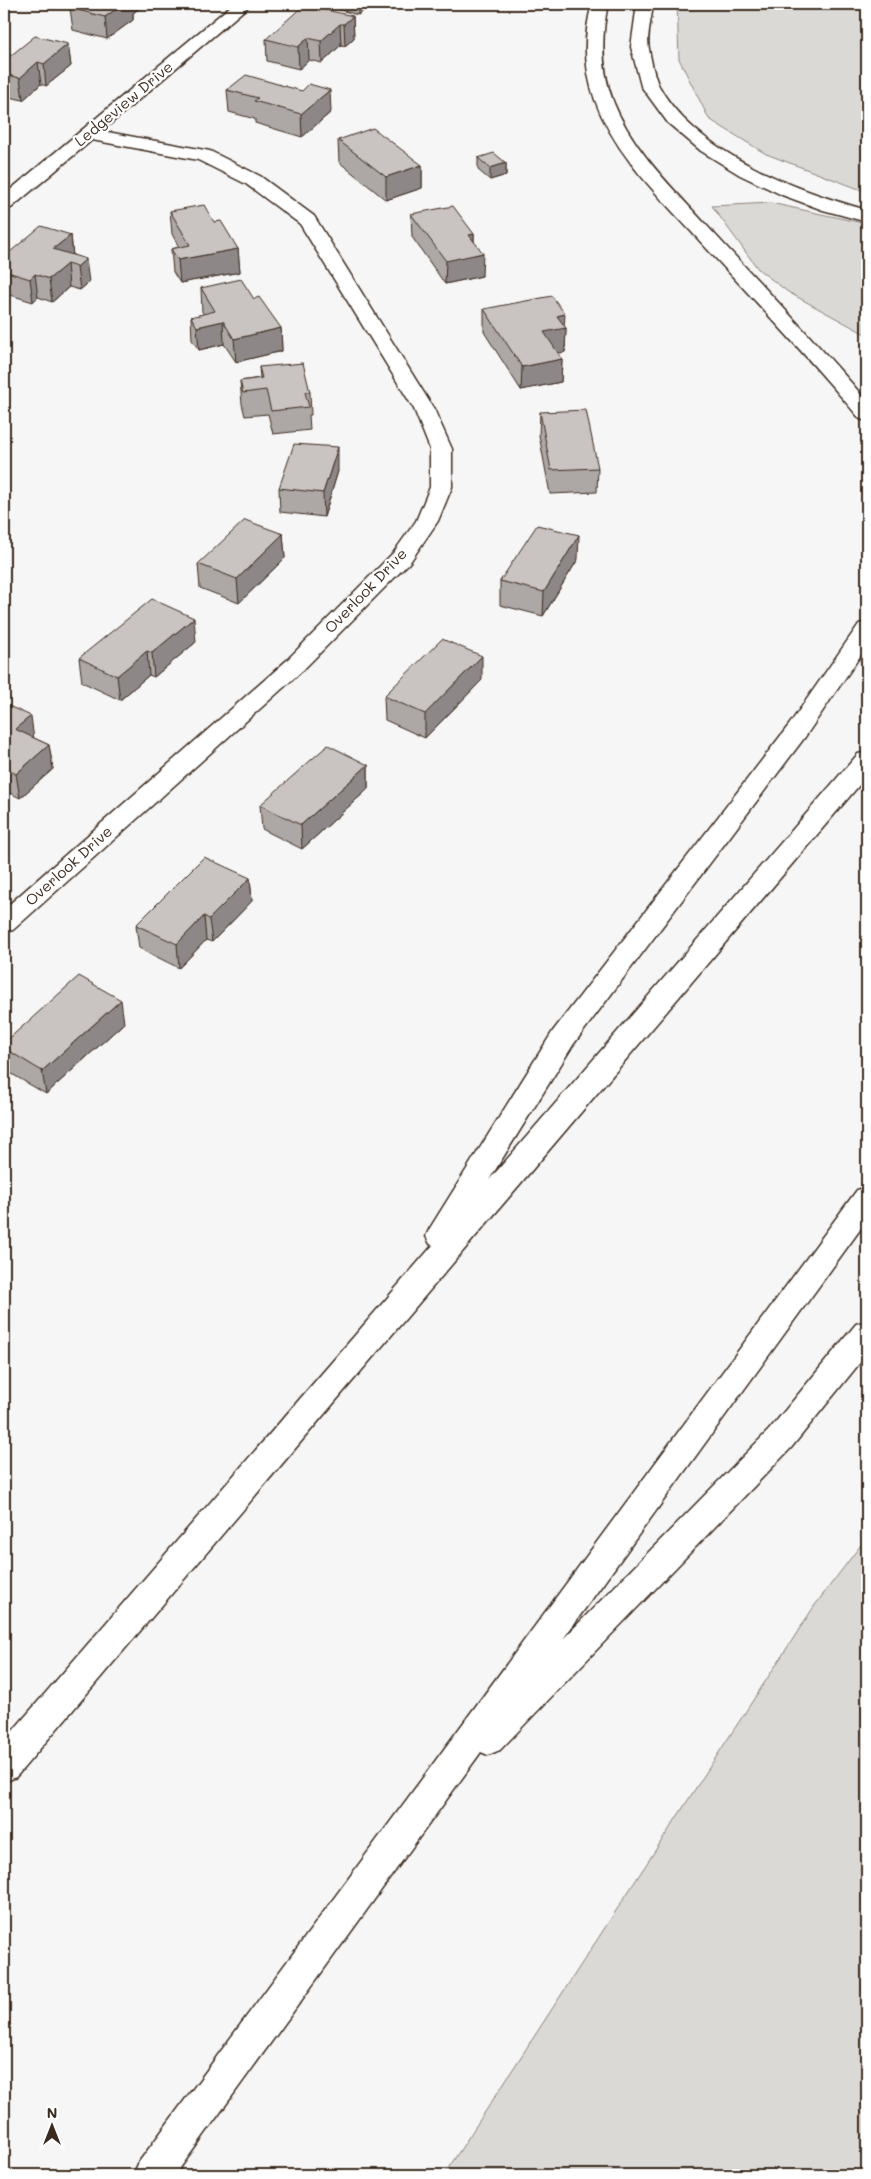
<svg xmlns="http://www.w3.org/2000/svg" width="871" height="2179" font-family="Mali,sans-serif">
	<style>
		.green { fill: #dbd9d6; stroke: #8b827a }
		.lines { fill: none; stroke-linecap: round; stroke-linejoin: round }
		.minor-casing { stroke: #3b2a1e; stroke-width: 3 }
		.highway-casing { stroke: #3b2a1e; stroke-width: 3 }
		.minor { fill: #fff; fill-rule: evenodd }
		.highway { fill: #fff; fill-rule: evenodd }
		.wall { fill: #ada8a6; stroke: #3b2a1e }
		.shaded-wall { fill: #8d8887; stroke: #3b2a1e }
		.building { fill: #c9c3c1; stroke: #3b2a1e }
		.labels { text-anchor: middle; stroke-width: 4.5; stroke-linejoin: round; paint-order: stroke }
		.far-street-label { font-size: 15px; fill: #3b2a1e; stroke: #fff }
	</style>
	<rect width="100%" height="100%" fill="#f7f6f6"/>
	<filter id="ink" filterUnits="userSpaceOnUse"><feTurbulence type="fractalNoise" baseFrequency=".02" numOctaves="2"/><feDisplacementMap in="SourceGraphic" scale="10" xChannelSelector="R" yChannelSelector="G"/><feConvolveMatrix kernelMatrix="1 2 1 2 8 2 1 2 1" color-interpolation-filters="sRGB"/></filter>
	<g filter="url(#ink)">
		<path class="green" d="M677,4h190v188l-101,-38 -57,-35 -30,-60z
			M771,203l96,21v111l-79,-43 -30,-23 -46,-63z
			M867,1537v638h-423l371,-570z"/>
		<g class="lines">
			<defs>
				<path id="minor" d="M233,4h18l-149,127 108,20 50,25 54,40 120,193 18,40v38l-14,34 -28,41 -108,109 -289,259 -9,2v-23l282,-248 108,-109 22,-31 14,-34v-38l-16,-40 -114,-185 -54,-40 -48,-24 -106,-20 -81,68 -7,2v-15z"/>
				<path id="highway" d="M592,4h16c-7,33 -7,65 5,97 20,50 60,87 95,126 49,53 99,105 146,159l13,16v19l-7,-2c-51,-62 -107,-120 -162,-180 -38,-42 -83,-84 -103,-139 -11,-31 -12,-64 -3,-96z
					M637,4h16c-1,14 -7,32 -4,45 2,11 5,27 10,37 36,67 139,105 208,124v12l-44,-12 -41,-15 -42,-20 -39,-24 -33,-28 -27,-37 -10,-39z
					M867,622v24l-62,91 -232,308 -84,135 369,-426 9,-2v24l-851,1001 -12,5v-41l429,-496 -3,-1 -4,-8 4,-8 123,-197 236,-306 70,-101z
					M867,1187v33l-304,419 206,-209 87,-106 11,-3v33l-76,94 -291,302 -12,5 -7,-3 -306,423h-42l6,-13 718,-972z"/>
			</defs>
			<use href="#minor" class="minor-casing"/>
			<use href="#highway" class="highway-casing"/>
			<use href="#minor" class="minor"/>
			<use href="#highway" class="highway"/>
		</g>
		<path class="wall" d="M145,4l-12,9v7l-26,19 -34,-9 -3,-22z
			M329,4h42l-13,11 -29,-8z
			M353,16l1,22 -9,8 -4,-1 -19,18 -13,-3 -10,9 -32,-8 -1,-22z
			M68,44l3,22 -25,20 -5,-2 -18,16 -19,-4v-35z
			M227,90l104,22 -29,25 -47,-14v-4l-26,-7z
			M338,140l84,25v23l-36,12 -47,-38z
			M478,158l28,5v12l-16,5 -12,-10z
			M170,211l44,11 24,27 2,23 -60,11 -7,-11 -2,-23 8,-2 -7,-13z
			M411,214l63,20v8l8,34 -37,8 -33,-47z
			M71,235l2,21 16,26 -9,8 -11,-3 -17,15 -14,-5 -5,5 -29,-9v-36z
			M201,288l53,11 27,29 1,23 -46,11 -12,-18 -25,6 -7,-10 -1,-23 13,-3 -2,-2z
			M484,309l80,17 2,2 -1,24 -7,1 4,6 -1,23 -40,8 -37,-58z
			M259,367l51,25 1,23h-2l1,15 -37,4 -5,-20 -23,2 -3,-12 -2,-23 20,-3z
			M540,412l58,56 -1,24 -47,2 -11,-59z
			M338,471l-14,46 -44,-5 -1,-24z
			M283,534l2,24 -46,45 -39,-15 -2,-24z
			M578,559l-35,57 -43,-11v-24z
			M196,642l-42,35 -5,-2 -29,25 -38,-18 -3,-24z
			M482,680l-57,58 -40,-18 -1,-24z
			M4,704l30,34 15,7 4,24 -33,29 -16,-8z
			M368,765v24l-66,60 -40,-20 -2,-24z
			M250,878l2,23 -40,41 -6,-2 -27,28 -40,-20 -3,-23z
			M124,1023l-78,71 -41,-24 -1,-6v-21z"/>
		<path class="shaded-wall" d="M123,4h22l-12,9v7l-26,19 -2,-22z
			M358,4h13l-13,11z
			M353,16l1,22 -9,8 -1,-22z
			M340,24l1,21 -19,18 -1,-22z
			M308,38l1,22 -10,9 -1,-22z
			M68,44l3,22 -25,20 -2,-22z
			M38,62l3,22 -18,16 -3,-22z
			M330,90l1,22 -29,25 -1,-23z
			M506,163v12l-16,5v-12z
			M422,165v23l-36,12v-23z
			M474,234v21l9,-2 -1,23 -37,8 1,-23 23,-26z
			M71,235l2,23 -20,-9z
			M238,249l2,23 -60,11 -2,-23z
			M86,259l3,23 -9,8 -3,-23z
			M67,264l2,23 -17,15 -3,-23z
			M35,274l3,23 -5,5 -3,-23z
			M565,314l-1,15 2,-1 -1,24 -22,4 1,-24 13,-16z
			M223,321l1,23 -25,6 -2,-23z
			M281,328l1,23 -46,11 -2,-23z
			M562,359l-1,23 -40,8 1,-23z
			M338,447v24l-14,46 -1,-24z
			M283,534l2,24 -46,45 -2,-24z
			M579,535l-1,24 -35,57 1,-24z
			M194,618l2,24 -42,35 -2,-24z
			M147,651l2,24 -29,25 -3,-24z
			M482,656v24l-57,58v-24z
			M31,716l3,24 -19,-11z
			M49,745l4,24 -33,29 -4,-24z
			M368,765v24l-66,60 -1,-24z
			M250,878l2,23 -40,41 -3,-23z
			M204,916l2,24 -27,28 -2,-24z
			M121,1000l3,23 -78,71 -4,-23z"/>
		<path class="building" d="M76,4h47l-18,13 -35,-9z
			M304,5l49,11 -9,8h-4l-19,17 -13,-3 -10,9 -32,-8z
			M35,36l33,8 -24,20 -6,-2 -18,16 -16,-4v-13z
			M246,75l56,16 7,-7 21,6 -29,24 -47,-13 4,-3 -31,-8z
			M373,128l49,37 -36,12 -48,-37z
			M494,153l12,10 -16,5 -12,-10z
			M204,205l10,17 7,-1 17,28 -60,11 -7,-11 19,-4 -20,-34z
			M453,206l21,28 -5,1 14,18 -37,8 -35,-47z
			M41,226l30,9 -18,14 33,10 -9,8 -10,-3 -18,15 -14,-5 -5,5 -26,-8v-14z
			M241,279l13,20 5,-2 22,31 -47,11 -11,-18 -26,6 -6,-10 24,-6 -14,-23z
			M552,296l13,18 -8,2 9,12 -22,4 18,27 -40,8 -38,-58z
			M303,363l7,29h-5l4,15 -38,4 -5,-21 -23,3 -3,-12 22,-3 -3,-11z
			M586,410l12,58 -47,2 -11,-58z
			M294,444l44,3 -15,46 -44,-5z
			M245,520l38,14 -46,45 -39,-15z
			M537,525l42,10 -35,57 -44,-11z
			M152,599l42,19 -42,35 -5,-2 -30,25 -38,-18z
			M442,639l40,17 -57,58 -41,-18z
			M4,704l27,12 -16,13 34,16 -33,29 -12,-6z
			M328,745l40,20 -67,60 -41,-20z
			M204,857l46,21 -41,41 -5,-3 -27,28 -41,-19z
			M79,976l42,24 -79,71 -38,-23v-5z"/>
	</g>
	<g class="labels">
		<g class="far-street-label">
			<text transform="translate(124 104) rotate(-40)" y="5">Ledgeview Drive</text>
			<text transform="translate(366 591) rotate(-46)" y="5">Overlook Drive</text>
			<text transform="translate(69 866) rotate(-42)" y="5">Overlook Drive</text>
		</g>
	</g>
	<rect width="871" height="2179" fill="none" stroke="#fff" stroke-width="20"/>
	<rect x="10" y="10" width="851" height="2159" fill="none" stroke="#3b2a1e" stroke-width="2" filter="url(#ink)"/>
	<g transform="translate(52 2126)" stroke="#ffffff" stroke-width="4" paint-order="stroke">
	<path d="M0-4L9 19L0 12L-9 19Z" fill="#3b2a1e"/>
	<text y="-8" font-size="14" font-weight="bold" text-anchor="middle" fill="#3b2a1e">N</text>
	</g>
</svg>
